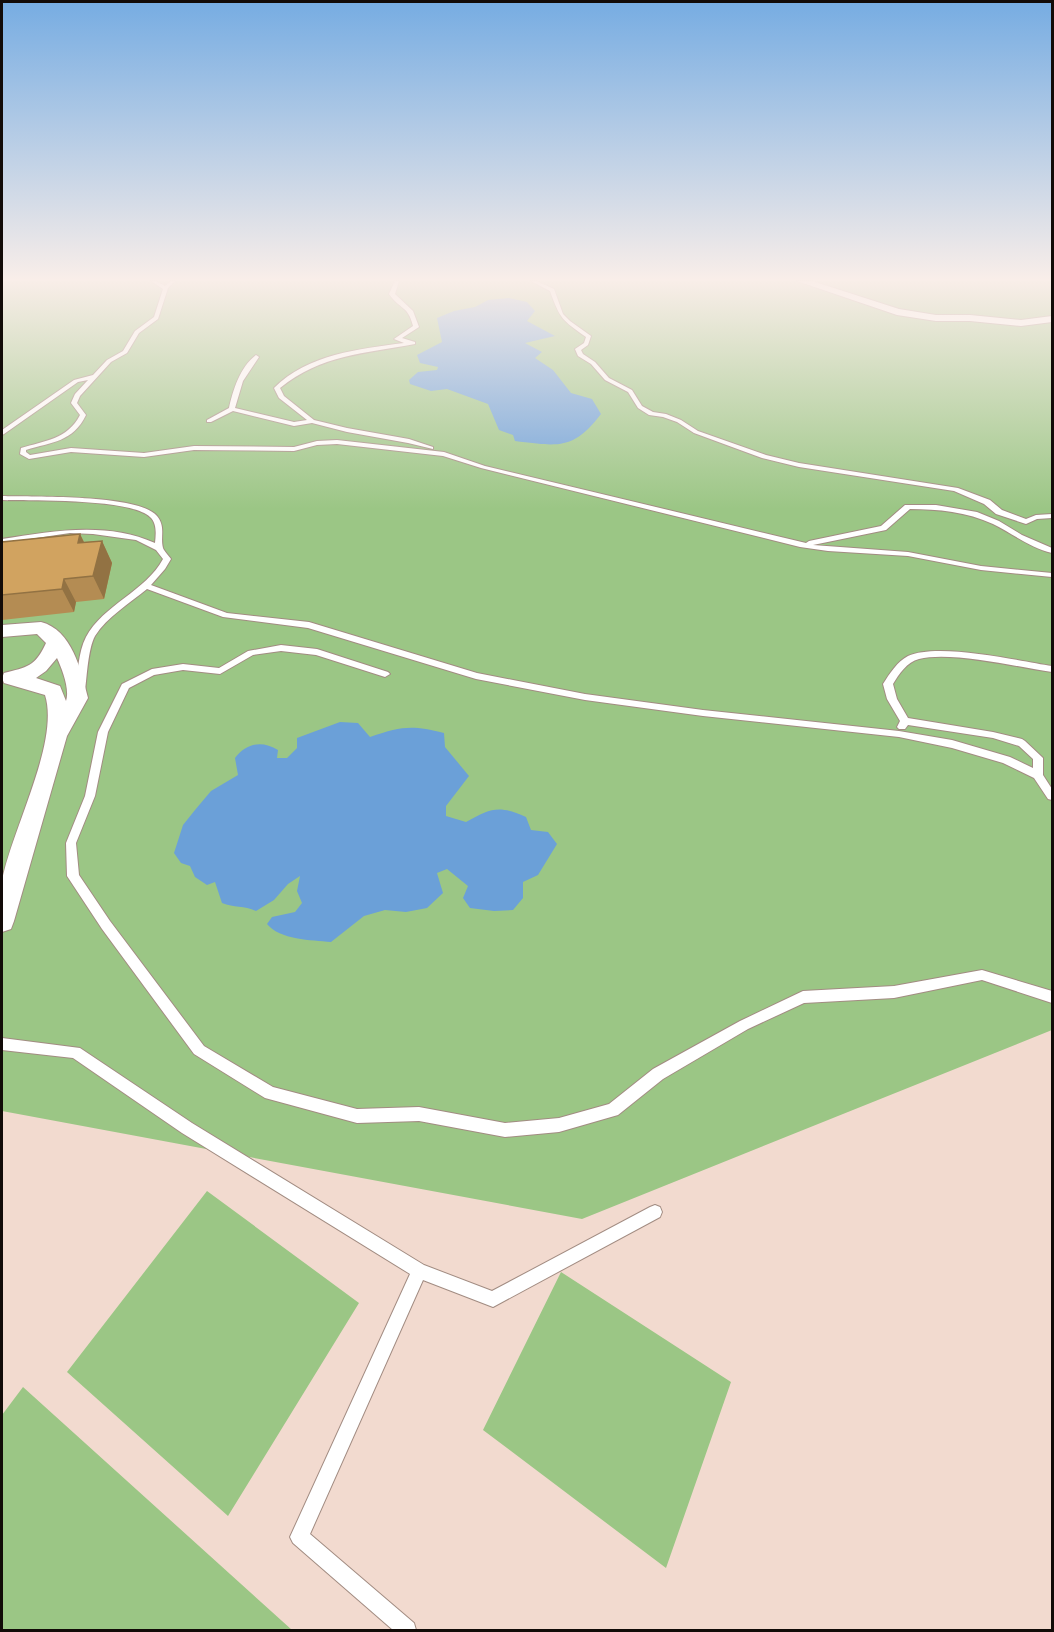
<svg xmlns="http://www.w3.org/2000/svg" width="1054" height="1632" font-family="'Alegreya Sans',sans-serif">
	<style>
		.green { fill: #9bc685 }
		.water { fill: #6ba0d8 }
		.lines { fill: none; stroke-linecap: round; stroke-linejoin: round }
		.service-casing { stroke: #a28c82; stroke-width: 2 }
		.minor-casing { stroke: #a28c82; stroke-width: 2 }
		.service { fill: #fff; fill-rule: evenodd }
		.minor { fill: #fff; fill-rule: evenodd }
		.wall { fill: #b48c53 }
		.shaded-wall { fill: #927243 }
		.building { fill: #d1a360; stroke: #927243; stroke-width: 1.5 }
	</style>
	<rect width="100%" height="100%" fill="#f2dacf"/>
	<path class="green" d="M2,281h1050v749l-470,189 -580,-108z
		M207,1191l152,112 -131,213 -161,-144z
		M561,1272l170,110 -65,186 -183,-138z
		M23,1387l269,243h-290v-215z"/>
	<path class="water" d="M509,298l18,4 8,9 -8,10 28,15 -30,7 17,9 -7,6 18,12 18,23 21,6 9,15c-28,37 -44,32 -86,27l-2,-6 -14,-5 -11,-26 -41,-15 -16,2 -21,-7 -1,-4 9,-8 19,-2 1,-3 -18,-4 -3,-8 25,-13 -5,-24 17,-7 21,-4 13,-7z
		M340,722l18,1 12,14c32,-11 42,-12 74,-4l1,14 24,29 -23,30v10l20,6c25,-14 33,-17 60,-5l5,13 17,2 9,12 -19,31 -15,7v16l-10,12 -19,1 -24,-3 -7,-10 5,-12 -21,-17 -10,4 6,20 -16,15 -21,4 -21,-2 -21,6 -33,26c-20,-2 -51,-2 -64,-18l5,-7 23,-5 7,-9 -5,-12 3,-15 -12,8 -14,16 -18,11c-12,-6 -22,-3 -34,-8l-7,-21 -8,3 -12,-8 -5,-11 -9,-3 -7,-10 9,-28 12,-15 16,-19 27,-16 -3,-17c11,-15 27,-18 43,-8l-1,8h10l10,-10v-10z"/>
	<g class="lines">
		<defs>
			<path id="service" d="M151,281h5l9,5 6,-5h4l-7,7 -10,31 -19,14 -12,20 -16,9 -31,34 -3,7 9,12c-13,27 -34,27 -60,35v2l4,3 41,-7 73,5 50,-7 100,1 23,-6 20,-1 107,12 41,14 321,77 3,-2 72,-15 24,-21h31l41,7 22,9 23,14 30,13v5c-21,-5 -39,-19 -59,-29 -26,-12 -55,-15 -83,-15l-24,21 -73,15 95,7 73,14 71,7v4l-71,-7 -73,-14 -80,-5 -28,-4 -319,-79 -38,-12 -106,-12 -20,1 -23,6 -100,-1 -50,7 -73,-5 -42,7 -9,-5 1,-6c23,-7 47,-9 59,-33l-9,-12 4,-9 13,-14 -10,2 -74,52 -2,1v-5l72,-50 19,-5 14,-15 16,-9 12,-20 19,-14 9,-28z
				M395,281h4l-4,13 18,17 6,16 -17,11 13,4v2c-51,10 -93,10 -135,44l4,8 30,24 33,8 62,11 24,8v2l-25,-6 -61,-11 -35,-9 -18,3 -61,-15 -22,11h-4v-2l22,-12c4,-18 11,-41 27,-53l3,2 -16,24 -8,27 59,14 13,-2 -28,-22 -5,-10c34,-34 85,-39 130,-45l-10,-4 19,-13c-5,-21 -13,-16 -24,-32z
				M531,281h5l18,8 9,25 7,7 21,15 -3,9 -7,5 2,4 12,8 14,16 23,12 10,16 11,6 13,2 15,6 17,11 68,24 33,8 159,25 32,12 12,10 24,9 10,-4 16,-1v4l-15,1 -11,5 -30,-10 -12,-10 -30,-13 -155,-24 -37,-9 -68,-25 -17,-11 -14,-5 -14,-2 -11,-7 -10,-16 -23,-12 -14,-16 -13,-8 -3,-7 9,-6 2,-6c-24,-17 -26,-18 -36,-46z
				M2,496c30,1 137,-2 155,20 9,11 3,20 6,32 1,3 6,8 8,11l-6,10 -14,16 76,28 82,9 168,51 108,21 118,16 196,21 53,9 58,17 23,11v-9l-14,-13 -26,-8 -85,-13 -3,4h-6l-2,-2 3,-6 -13,-22 -4,-15c7,-11 14,-22 25,-28 30,-14 111,5 144,10v6c-35,-5 -101,-21 -133,-13 -12,3 -20,15 -26,25l4,15 11,19 85,14 29,7 3,2 18,17v17l9,14v11l-4,-1 -14,-21 -31,-15 -51,-15 -53,-11 -196,-21 -118,-16 -109,-21 -168,-51 -85,-11 -76,-28c-17,14 -40,28 -52,47 -7,13 -8,40 -10,55l-2,2h-6l-2,-2c3,-17 3,-39 11,-54 17,-32 60,-46 77,-78l-7,-9 -20,-10 -43,-6 -23,-1 -68,10v-4c50,-8 105,-18 153,4 1,-9 2,-20 -5,-26 -20,-19 -119,-16 -148,-17z
				M281,645l36,4 71,23 2,2 -5,3 -69,-22 -35,-4 -28,4 -33,19 -37,-4 -29,5 -25,13 -21,44 -13,64 -19,47 3,32 31,46 94,125 69,41 84,22 62,-2 86,16 54,-5 50,-14 44,-35 87,-48 63,-30 91,-5 88,-16 70,21v12l-70,-23 -88,18 -90,5 -56,26 -85,50 -45,36 -59,17 -54,5 -86,-16 -62,2 -92,-25 -71,-44 -92,-125 -33,-50 -2,-3 -1,-33 19,-47 13,-64 24,-48 30,-15 31,-5 36,4 29,-17z
				M2,1038l78,10 112,75 232,142 68,26 158,-84 5,-2 5,2 2,5 -2,5 -167,90 -70,-27 -113,254 104,89 2,7h-23l-100,-87 -3,-6 120,-263 -228,-141 -109,-75 -71,-8z"/>
			<path id="minor" d="M797,281h15l87,28 37,6h34l51,5 31,-4v6l-31,4 -51,-5h-34l-39,-6z
				M41,622c31,8 40,48 47,76l-21,38 -53,185 -3,8 -9,3c-2,-15 -2,-36 0,-51 9,-50 58,-139 43,-186l-41,-12 -2,-5 2,-5c23,-6 31,-6 42,-30l-9,-9 -35,3v-12zM57,658c5,11 13,31 9,43l-6,-15 -24,-8 10,-7z"/>
		</defs>
		<use href="#service" class="service-casing"/>
		<use href="#minor" class="minor-casing"/>
		<use href="#service" class="service"/>
		<use href="#minor" class="minor"/>
	</g>
	<path class="wall" d="M80,534l4,8 18,-1 10,22 -8,36 -28,3 -2,10 -72,8v-78z"/>
	<path class="shaded-wall" d="M80,534l11,23 -13,-14z
		M102,541l10,22 -8,36 -11,-23z
		M64,579l12,23 -2,10 -12,-23z"/>
	<path class="building" d="M80,534l-2,9 24,-2 -9,35 -29,3 -2,10 -60,6v-53z"/>
	<linearGradient id="sky" x2="0" y2="1"><stop stop-color="#76ace2"/><stop offset="0.55" stop-color="#f9eee9"/><stop offset="1" stop-color="#f9eee9" stop-opacity="0"/></linearGradient>
	<rect width="1054" height="509" fill="url(#sky)"/>
	<rect width="1054" height="1632" fill="none" stroke="#120b08" stroke-width="6"/>
</svg>
